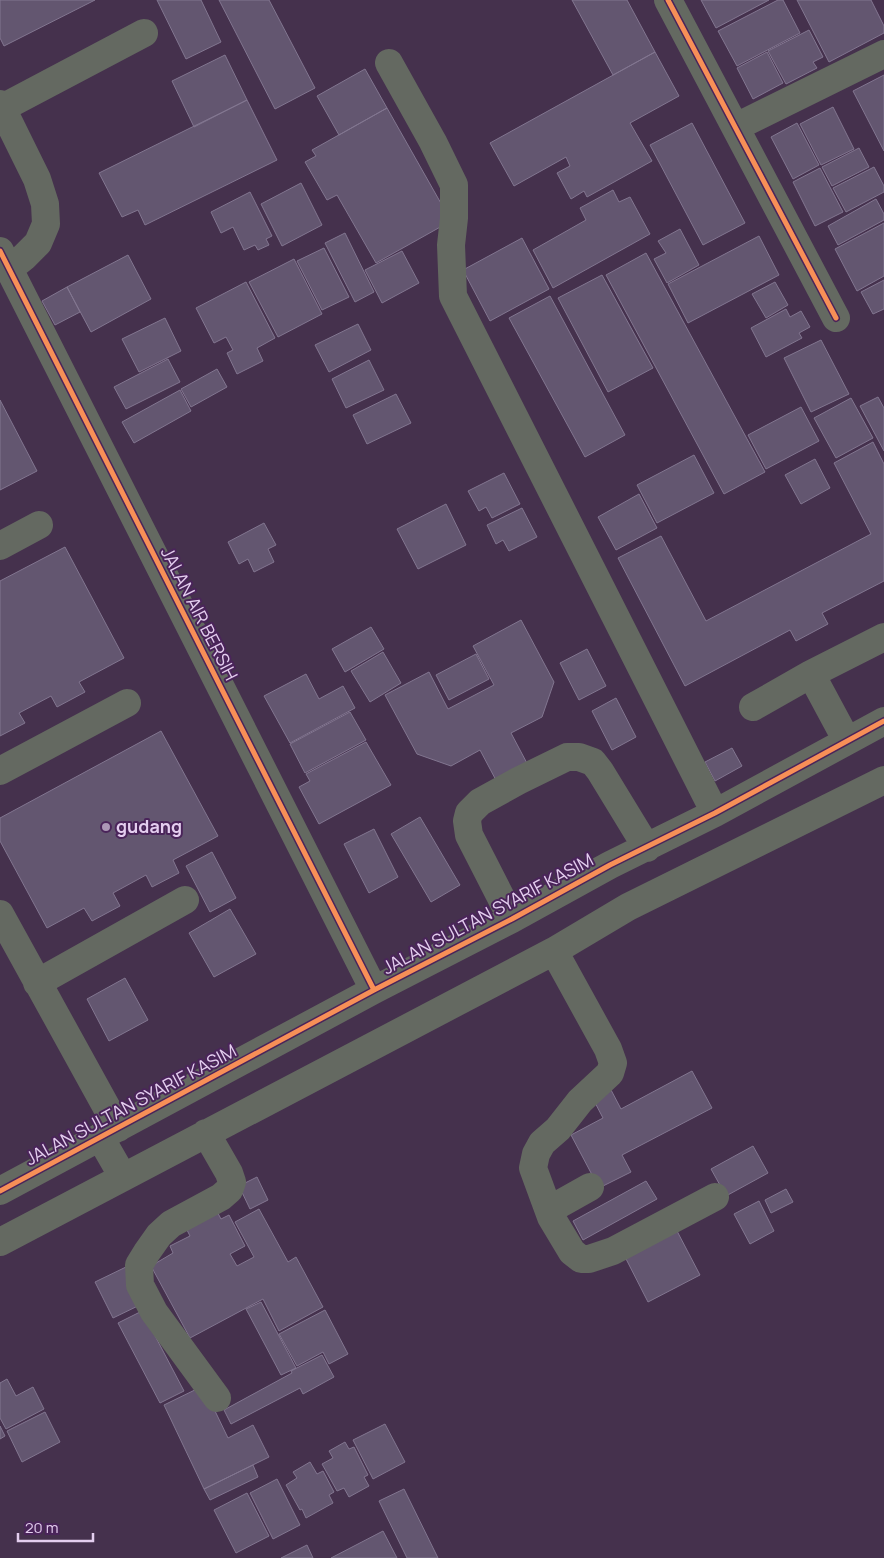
<svg xmlns="http://www.w3.org/2000/svg" width="884" height="1558" font-family="Manrope,sans-serif">
	<style>
		.building { fill: #635670; stroke: #827690 }
		.lines { fill: none; stroke-linecap: round; stroke-linejoin: round }
		.minor { stroke: #646961; stroke-width: 28 }
		.cycleway-casing { stroke: #4a245a; stroke-width: 8 }
		.cycleway { stroke: #f78f57; stroke-width: 5 }
		.poi-dot { fill: #ac97b6; stroke: #4a245a; stroke-width: 2 }
		.labels { text-anchor: middle; stroke-width: 4; stroke-linejoin: round; paint-order: stroke }
		.street-label { font-size: 18px; fill: #e4ceef; stroke: #4a245a }
		.poi-label { font-size: 18px; font-weight: bold; fill: #e4ceef; stroke: #4a245a; text-anchor: start }
	</style>
	<rect width="100%" height="100%" fill="#45314d"/>
	<path class="building" d="M0,0h95l-91,46 -4,-8z
		M157,0h44l20,42 -35,17z
		M219,0h50l46,88 -40,21z
		M572,0h55l28,52 -42,23z
		M701,0h68l-53,28z
		M778,0h5l17,33 -63,33 -19,-35z
		M797,0h74l13,26v7l-55,29z
		M809,30l14,27 -10,5 4,6 -31,16 -18,-33z
		M655,52l24,44 -49,27 22,38 -65,36 -3,-6 -13,8 -14,-26 13,-7 -4,-9 -52,29 -24,-43z
		M767,52l16,31 -30,16 -16,-31z
		M225,55l22,45 -53,27 -22,-46z
		M365,69l22,39 -48,27 -22,-39z
		M884,75v76l-31,-60z
		M247,100l30,60 -132,65 -7,-15 -16,7 -23,-44z
		M833,107l21,42 -33,16 -21,-41z
		M387,108l64,113 -75,42 -39,-68 -10,5 -22,-38 11,-6 -4,-6z
		M692,123l53,100 -42,22 -53,-100z
		M797,123l22,42 -26,14 -22,-42z
		M859,148l10,19 -37,19 -10,-19z
		M874,167l10,19v6l-38,20 -13,-24z
		M820,168l23,44 -28,14 -22,-44z
		M301,183l21,42 -40,21 -21,-42z
		M613,190l6,12 11,-5 20,37 -97,54 -20,-38 53,-30 -6,-12z
		M250,192l22,44 -6,3 3,6 -11,5 -3,-5 -11,5 -11,-23 -12,6 -10,-21z
		M876,199l8,15v6l-46,25 -10,-19z
		M884,223v53l-27,15 -22,-42z
		M680,229l19,36 -32,18 -13,-24 12,-6 -8,-12z
		M345,233l29,59 -19,10 -30,-59z
		M759,236l20,39 -91,48 -20,-39z
		M522,238l27,51 -59,32 -27,-51z
		M324,248l25,49 -27,13 -25,-49z
		M402,251l17,32 -37,20 -17,-33z
		M646,253l119,219 -41,22 -118,-219z
		M128,255l23,44 -60,33 -24,-45z
		M294,259l28,55 -44,23 -29,-55z
		M602,275l51,93 -45,24 -50,-94z
		M884,280v29l-11,5 -12,-22z
		M246,282l29,56 -18,10 6,13 -26,13 -10,-21 6,-3 -7,-13 -12,6 -18,-35z
		M775,282l13,23 -22,13 -14,-24z
		M67,287l13,25 -25,13 -13,-24z
		M550,296l75,139 -40,22 -76,-139z
		M786,309l4,8 11,-6 9,16 -11,6 3,5 -36,19 -15,-29z
		M165,318l16,33 -42,21 -17,-33z
		M358,324l13,26 -42,22 -14,-27z
		M821,340l28,54 -38,18 -27,-54z
		M168,359l12,23 -54,27 -12,-22z
		M369,360l15,30 -38,18 -14,-29z
		M217,369l10,18 -36,20 -10,-18z
		M180,390l11,21 -57,32 -12,-21z
		M396,394l15,29 -44,21 -14,-29z
		M878,397l6,11v43l-24,-45z
		M851,398l22,40 -37,20 -22,-40z
		M0,400l37,71 -37,19z
		M801,407l18,34 -53,28 -18,-34z
		M873,442l11,22v117l-62,32 6,11 -32,17 -6,-11 -105,56 -67,-128 43,-22 45,85 165,-87 -37,-71z
		M694,455l20,38 -57,30 -20,-38z
		M815,459l15,29 -29,16 -16,-29z
		M504,473l16,31 -28,14 -6,-11 -7,4 -11,-20z
		M639,494l18,34 -41,22 -18,-33z
		M446,504l20,41 -48,24 -21,-40z
		M522,508l15,29 -28,14 -6,-11 -7,4 -9,-19z
		M264,523l12,22 -8,4 6,13 -20,10 -6,-13 -9,5 -11,-22z
		M65,547l59,111 -45,24 6,10 -28,15 -6,-11 -32,17 6,10 -25,13v-155z
		M521,620l33,62 -12,35 -31,16 18,34 -31,17 -18,-34 -29,16 -34,-12 -32,-59 44,-23 19,37 46,-24 -21,-39z
		M371,627l13,22 -39,23 -13,-23z
		M587,649l19,37 -27,14 -19,-37z
		M383,652l18,31 -31,19 -19,-31z
		M476,654l13,25 -40,21 -13,-25z
		M306,674l13,25 24,-13 12,22 -65,35 -26,-47z
		M616,698l20,39 -24,13 -20,-39z
		M350,712l16,28 -61,33 -15,-29z
		M161,731l57,105 -45,24 6,13 -27,14 -6,-12 -33,18 7,13 -28,15 -8,-13 -37,20 -47,-87v-23z
		M366,742l25,43 -72,39 -20,-37 11,-6 -4,-7z
		M732,748l10,18 -27,15 -10,-19z
		M420,817l40,68 -29,17 -40,-68z
		M374,829l24,48 -29,16 -25,-49z
		M212,852l24,46 -26,14 -24,-46z
		M230,909l26,45 -42,23 -25,-44z
		M125,978l23,42 -39,21 -22,-42z
		M692,1071l20,37 -90,47 9,17 -32,16 -28,-53 32,-17 -11,-21 18,-9 11,21z
		M753,1146l15,27 -42,23 -15,-27z
		M257,1177l11,23 -18,9 -11,-23z
		M646,1181l11,18 -74,41 -10,-19z
		M786,1189l7,13 -22,11 -6,-13z
		M759,1201l15,30 -24,13 -16,-30z
		M213,1204l8,15 8,-4 16,31 -15,8 7,12 17,-9 -19,-35 24,-13 29,53 8,-5 27,50 -44,24 -16,-32 -73,39 -39,-72 22,-13 -3,-7 20,-10 -8,-16z
		M677,1231l23,44 -52,27 -26,-51z
		M126,1267l18,36 -31,15 -18,-36z
		M261,1302l35,66 -15,7 -35,-66z
		M325,1310l23,44 -19,10 -6,-12 -26,14 -18,-32z
		M142,1311l42,80 -24,12 -42,-80z
		M322,1355l12,22 -31,17 -3,-6 -69,36 -7,-14 68,-37 -1,-2z
		M7,1379l9,17 17,-9 11,22 -38,20 -6,-11v-35z
		M203,1386l25,52 25,-13 16,32 -65,32 -40,-84z
		M45,1412l15,30 -38,20 -15,-31z
		M385,1424l20,38 -32,17 -20,-39z
		M0,1426l5,10 -5,3z
		M345,1442l4,7 5,-2 14,28 -4,2 5,9 -20,11 -5,-9 -7,3 -15,-27 11,-6 -4,-7z
		M310,1462l7,12 6,-3 11,21 -5,3 4,8 -27,15 -4,-9 -2,1 -14,-25 11,-7 -4,-6z
		M253,1465l5,12 -48,23 -6,-11z
		M277,1479l23,46 -27,14 -23,-46z
		M404,1489l34,69h-31l-28,-57z
		M247,1493l22,43 -33,17 -22,-43z
		M383,1531l14,27h-66z
		M307,1545l6,13h-32z"/>
	<g class="lines">
		<path class="minor" d="M668,0l168,318
			M389,63l44,79 21,43v33l-3,27 2,51 262,517
			M0,104l37,75 8,25 1,20 -8,19 -14,14 -15,12
			M0,109l144,-76
			M736,127l148,-73
			M0,251l374,739
			M0,546l39,-21
			M811,674l36,67
			M753,707l58,-33 73,-37
			M0,771l127,-68
			M0,914l118,214
			M512,919l-43,-84 -2,-14 2,-8 11,-11 38,-21 49,-24h12l14,5 7,9 47,77
			M554,951l54,98 5,14 -3,10 -30,28 -22,28 -16,14 -6,11 -3,14 18,49 21,35 9,7h8l24,-8 102,-54
			M37,983l148,-83
			M206,1133l23,40 3,9 -3,8 -8,7 -50,27 -12,11 -12,17 -8,13 1,20 14,27 63,86
			M100,1137l23,40
			M0,1191l374,-201 138,-71 98,-54 105,-52 169,-92
			M549,1210l41,-23
			M0,1242l554,-291 74,-44 256,-127"/>
		<defs>
			<path id="cycleway" d="M668,0l168,318
				M0,251l374,739
				M0,1191l374,-201 138,-71 98,-54 105,-52 169,-92"/>
		</defs>
		<use href="#cycleway" class="cycleway-casing"/>
		<use href="#cycleway" class="cycleway"/>
	</g>
	<circle class="poi-dot" cx="106" cy="827" r="5"/>
	<g class="labels">
		<g class="street-label">
			<text transform="translate(199 614) rotate(63)" y="6">JALAN AIR BERSIH</text>
			<text transform="translate(488 914) rotate(-28)" y="6">JALAN SULTAN SYARIF KASIM</text>
			<text transform="translate(131 1105) rotate(-28)" y="6">JALAN SULTAN SYARIF KASIM</text>
		</g>
		<g class="poi-label">
			<text x="116" y="833">gudang</text>
		</g>
	</g>
	<path d="M18 1533v8h75v-8" fill="none" stroke="#e4ceef" stroke-width="2.5"/>
	<text x="25" y="1533" font-size="15" fill="#e4ceef" stroke="#4a245a" stroke-width="4" paint-order="stroke">20 m</text>
</svg>
